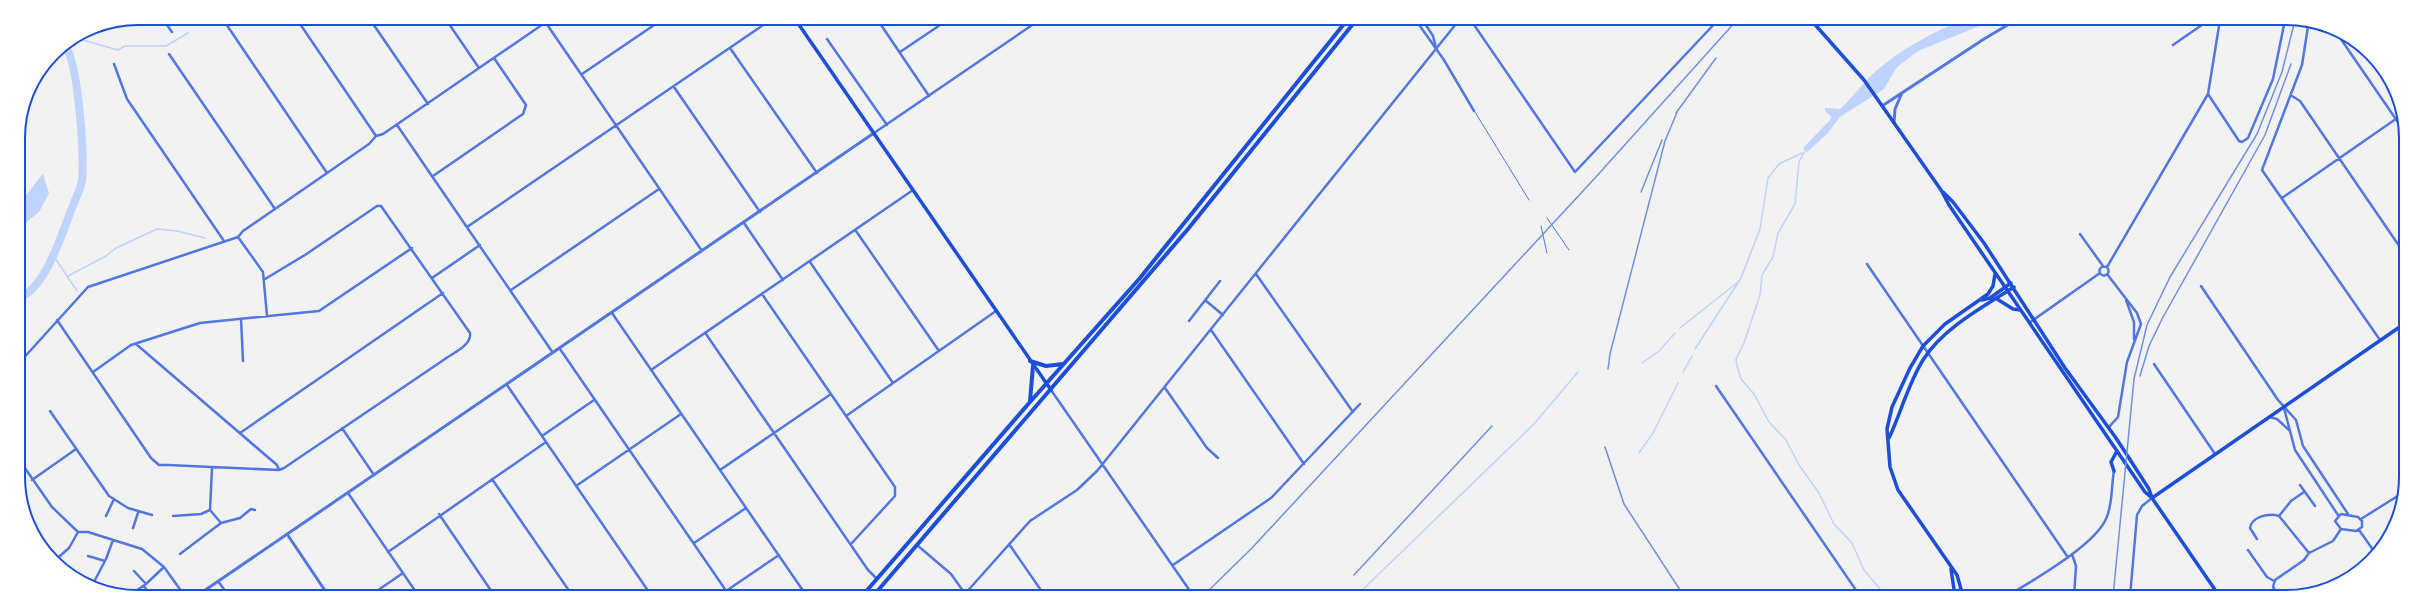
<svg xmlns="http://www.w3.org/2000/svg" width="2424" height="615" font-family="Merriweather,serif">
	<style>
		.water { fill: #bfd3fe }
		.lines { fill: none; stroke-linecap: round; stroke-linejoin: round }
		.stream { stroke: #bfd3fe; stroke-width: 1.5 }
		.river { stroke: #bfd3fe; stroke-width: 8 }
		.service { stroke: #5277de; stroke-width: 1 }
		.minor { stroke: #5277de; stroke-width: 2.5 }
		.tertiary { stroke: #5277de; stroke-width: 3 }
		.secondary { stroke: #1d4ed8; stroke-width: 3.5 }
		.trunk { stroke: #1d4ed8; stroke-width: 4 }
		.rail { stroke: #7290e2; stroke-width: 1.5 }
		.rim { fill: none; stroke: #1d4ed8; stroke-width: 2 }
	</style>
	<rect width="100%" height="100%" fill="#f2f2f2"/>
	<path class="water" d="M1964,20h30l-76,31 -21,16 -13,22 -44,28 -13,17 -20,18 -4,-4 27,-28 2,-3 -7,-6v-3l15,1c13,-12 23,-26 36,-38 25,-22 58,-40 88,-51z
		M43,174l6,19 -10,19 -20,16v-27c10,-6 15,-18 24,-27z"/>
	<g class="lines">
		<path class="stream" d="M76,38l42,12 7,-4h41l22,-13
			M1806,149l-7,13 -4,42 -17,29 -5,24 -11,18 -2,20 -16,48 -8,16 1,7 4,13 13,15 15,28 17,18 13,25 20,28 15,31 18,19 12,27 22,26
			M53,255l24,36
			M68,276l38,-20 10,-8 41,-19 20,2 28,7
			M1680,328l58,-46
			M1695,349l46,-71 19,-49 8,-51 11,-14 23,-11
			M1642,363l17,-12 16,-18
			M1683,372l9,-16
			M1639,453l14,-20 25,-50
			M1356,596l178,-172 44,-52"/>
		<path class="river" d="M19,298c27,-10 43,-65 53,-90 3,-9 9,-19 10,-28 3,-22 -4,-120 -17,-134"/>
		<path class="service" d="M1475,112l54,88
			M1547,218l22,32
			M1541,226l6,27"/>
		<path class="minor" d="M162,18l10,14
			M222,18l105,155
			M296,18l80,118
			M369,18l59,86
			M445,18l34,50
			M877,19l52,77
			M1415,19l29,41 30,51
			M1422,19l11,17 3,12
			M1470,19l105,153 143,-152
			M2309,20l-7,45 -40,105 118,170
			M546,23l156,228
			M123,24l16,-2 6,-4
			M2334,29l70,102
			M827,39l60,86
			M2173,45l36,-25
			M730,48l87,125
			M900,52l49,-33
			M169,54l106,155
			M114,64l13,35 97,142
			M582,74l81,-55
			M674,87l86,125
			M2208,94l31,47 3,1 6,-4 25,-59 12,-59
			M2292,96l8,5 104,152
			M397,125l156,228
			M874,133l167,-114
			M433,176l90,-62 3,-9 -32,-47
			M2282,198l121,-84
			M744,223l39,57
			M467,227l305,-208
			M856,231l83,120
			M2080,234l23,32
			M238,237l25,35 4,44
			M810,262l83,121
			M1867,264l200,292
			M2099.5 271a4.5 4.5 0 1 1 9 0a4.5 4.5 0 1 1-9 0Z
			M2107,267l101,-173 12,-74
			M1256,274l97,138
			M2107,274l30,39 4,11 -14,38 -9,55 -9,10
			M432,278l48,-33
			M2201,286l77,114 18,20 7,26 45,68
			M511,290l148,-101
			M762,294l133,193v9l-44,48
			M1205,300l18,15
			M2126,300l8,22v17
			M612,313l194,282
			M241,319l2,42
			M57,320l94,138 8,7h9l111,5 5,-2 161,-109c8,-6 27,-14 25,-26l-89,-127h-4l-72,49 -40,24
			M1189,321l31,-40
			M2029,323l71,-50
			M1211,330l93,134
			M706,334l162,236 9,9
			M136,344l141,121 2,5
			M560,349l169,246
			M20,362l68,-75 150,-50 5,-6 126,-87 7,-8 7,-2 169,-116
			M2154,364l61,90
			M651,370l262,-180
			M93,372l38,-27 69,-22 119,-12 93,-63
			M507,385l144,210
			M1716,386l144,210
			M1165,388l42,60 11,10
			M1051,390l139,201
			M2284,408l11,42 43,65
			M50,411l59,85 19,12 24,7
			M846,416l150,-105
			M2269,417l8,2 13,12
			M342,428l32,47
			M240,433l203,-140
			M542,436l52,-36
			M20,461l32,46 26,25h10l54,17 22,18 20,28
			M720,470l111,-76
			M492,479l80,116
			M32,480l44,-31
			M2300,485l15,21
			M576,486l105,-72
			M348,493l70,102
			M210,510l11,13 19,-5 11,-9 4,1
			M210,510l2,-42
			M439,514l55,81
			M2341,514l17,3 4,4v6l-6,4 -15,-2 -6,-8z
			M106,516l8,-17
			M173,516l28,-2 9,-4
			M2279,516l12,-15 13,-9
			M2361,519l43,-27
			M133,528l5,-15
			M2359,530l17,24
			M2257,539l-7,-11c2,-12 19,-15 29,-12l30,37
			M694,543l52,-35
			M1009,544l36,52
			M917,545l34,29 15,21
			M2248,550l19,27 7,4
			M388,552l158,-110
			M180,554l41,-31
			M2072,554l4,12 -2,31
			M88,556l17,5
			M53,562l16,-14 9,-16
			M1173,565l98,-67 89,-94
			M134,571l12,13
			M95,580l11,-21 7,-19
			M218,581l10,14
			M144,586l4,6 10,2
			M726,591l53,-36
			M130,595l16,-11 18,-17
			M371,595l32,-22
			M716,595l9,-6
			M964,595l66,-74 47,-31 20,-19 363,-452
			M2008,596c26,-17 86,-50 98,-77 7,-15 5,-32 8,-48
			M2130,597l7,-82 5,-9 10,-8
			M2280,597l-7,-10 2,-7 29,-20 5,-7 24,-12 8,-12"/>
		<path class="tertiary" d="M1882,106l102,-67 32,-19
			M1894,123l1,-14 7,-16
			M287,534l41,61
			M198,595l676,-462"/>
		<path class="secondary" d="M795,19l256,371
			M1811,20l53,60 77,110 8,15 196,287 7,6
			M1943,192l10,10 31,41 81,125 51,70 33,51 3,9 68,99
			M1997,299l16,10 7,1
			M1982,300l8,-2 21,-15
			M1889,438c12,-25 19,-54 34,-78 20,-32 60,-53 91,-73
			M2114,471l-3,-9 6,-11
			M2152,498l252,-174
			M1951,569l4,27
			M1963,596l-6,-21 -59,-85 -8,-23 -3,-38 5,-22 18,-39 13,-22 22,-22 43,-30 5,-8 2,-12"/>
		<path class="trunk" d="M1030,361l16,5 17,-2
			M1030,401l3,-35
			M863,595l167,-193 110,-124 208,-259
			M874,595l314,-366 169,-210"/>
		<path class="rail" d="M1676,113l40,-55
			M1641,192l21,-52
			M1608,369l2,-15 55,-213 13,-31
			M2140,376l9,-30 13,-27 103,-184 26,-71
			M1605,447l19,57 60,92
			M1354,575l138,-149
			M1203,596l49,-48 343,-370 142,-158
			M2113,597l21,-218 13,-54 23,-48 87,-143 25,-62 13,-52"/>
	</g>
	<path d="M0 0H2424V615H0ZM138 25H2286A113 113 0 0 1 2399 138V477A113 113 0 0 1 2286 590H138A113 113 0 0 1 25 477V138A113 113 0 0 1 138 25Z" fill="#fff" fill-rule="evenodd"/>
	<path class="rim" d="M138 25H2286A113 113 0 0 1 2399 138V477A113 113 0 0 1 2286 590H138A113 113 0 0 1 25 477V138A113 113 0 0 1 138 25Z"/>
</svg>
